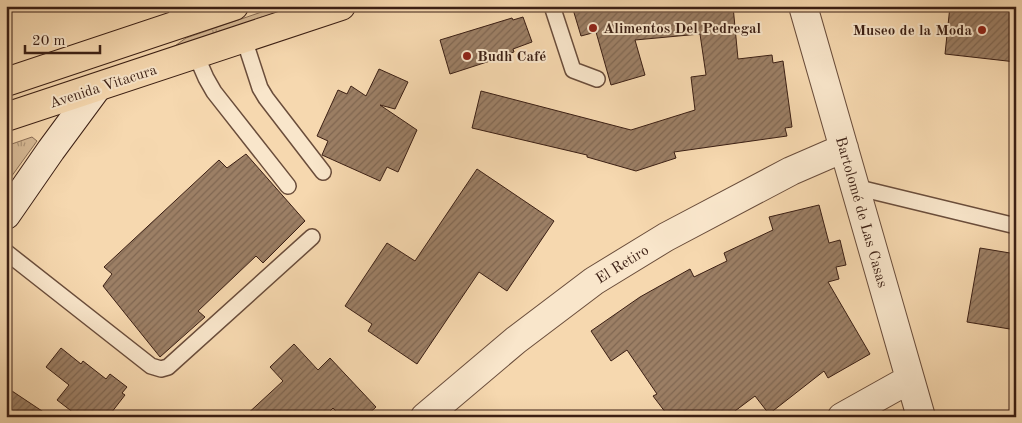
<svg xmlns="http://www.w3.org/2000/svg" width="1022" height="423" font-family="'Old Standard TT',serif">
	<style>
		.grass { fill: url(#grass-tufts); stroke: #886c54 }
		.building { fill: url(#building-hatch); stroke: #3b1f14 }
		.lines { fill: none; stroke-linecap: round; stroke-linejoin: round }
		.lane-casing { stroke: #6a4d3b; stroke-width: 18 }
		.street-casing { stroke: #6a4d3b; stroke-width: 30 }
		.secondary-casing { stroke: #3b1f14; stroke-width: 30 }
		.primary-casing { stroke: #3b1f14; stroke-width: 30 }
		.lane { stroke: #f9e6cb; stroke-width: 15 }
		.street { stroke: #f9e6cb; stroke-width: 28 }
		.secondary { stroke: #f9e6cb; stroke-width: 28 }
		.primary { stroke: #f6d8af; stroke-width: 28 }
		.poi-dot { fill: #8f2418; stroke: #f9e6cb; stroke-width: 2 }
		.labels { text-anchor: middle; stroke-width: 4; stroke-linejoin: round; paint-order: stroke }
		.poi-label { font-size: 15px; font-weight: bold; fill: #3b1f14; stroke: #f9e6cb; text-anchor: start }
		.street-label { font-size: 15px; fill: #3b1f14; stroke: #f9e6cb }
	</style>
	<defs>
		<pattern id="grass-tufts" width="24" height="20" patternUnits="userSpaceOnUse" patternTransform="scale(1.25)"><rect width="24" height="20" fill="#d6b995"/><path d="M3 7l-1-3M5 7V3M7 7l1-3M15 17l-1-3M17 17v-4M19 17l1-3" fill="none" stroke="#af9678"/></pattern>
		<pattern id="building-hatch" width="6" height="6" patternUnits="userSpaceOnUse" patternTransform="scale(1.25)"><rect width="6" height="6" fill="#9c7f65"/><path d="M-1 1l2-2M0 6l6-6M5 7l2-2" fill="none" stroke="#806752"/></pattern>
	</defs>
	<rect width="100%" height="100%" fill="#f6d8af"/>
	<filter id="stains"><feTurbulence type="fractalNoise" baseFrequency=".004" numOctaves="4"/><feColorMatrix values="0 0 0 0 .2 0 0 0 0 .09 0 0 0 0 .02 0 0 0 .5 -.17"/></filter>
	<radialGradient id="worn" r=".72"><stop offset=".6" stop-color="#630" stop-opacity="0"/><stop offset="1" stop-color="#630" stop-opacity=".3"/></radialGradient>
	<path class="grass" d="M279,6h18l-125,42 14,-10z
		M32,137l5,4 -31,43v-38z"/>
	<path class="building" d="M572,6h161l5,53 34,-4 1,8 10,-2 9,66 -7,1 2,8 -113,16 2,6 -40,13 -49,-14v-2l-115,-27 9,-37 150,39 64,-20 -4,-33 15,-2 -6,-41 -65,6 10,35 -34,10 -15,-53 -15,4z
		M950,6h66v56l-71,-8z
		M523,17l9,25 -19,7 1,3 -24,7v2l-40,13 -10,-34 72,-22 1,2z
		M379,69l29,13 -13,27 -15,-4 37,25 -19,42 -11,-5 -7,14 -58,-26 6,-14 -11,-5 21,-46 9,4 4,-8 15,10z
		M246,154l59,67 -42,42 -7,-7 -58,55 7,6 -45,40 -57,-71 9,-12 -8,-7 115,-107 8,8z
		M477,169l77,52 -47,70 -28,-19 -62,92 -49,-33 4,-7 -27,-18 42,-63 28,18z
		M819,205l10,38 11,-3 6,25 -10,2 3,12 -11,3 42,72 -42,24 -4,-7 -55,43 -14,-18 -28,21h-58l-16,-21 4,-2 -30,-44 -16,11 -20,-30 49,-34 50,-28 4,8 33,-16 -3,-8 49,-23 -4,-13z
		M980,248l36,6v76l-49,-8z
		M294,344l24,26 12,-12 46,49 -11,10h-24l-8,-9 -9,9h-80l39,-36 -13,-14z
		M61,348l20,16 2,-3 23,18 4,-5 17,13 -5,6 3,2 -17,22h-29l-22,-17 12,-15 -23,-18z
		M6,387l45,30h-45z"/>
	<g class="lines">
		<defs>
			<path id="lane" d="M175,6l6,17
				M552,6l21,64 24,9
				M244,39l16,49 6,10 57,74
				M196,55l10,23 8,14 74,94
				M855,187l161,39
				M6,252l145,114 10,3 7,-2 144,-130"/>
			<path id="street" d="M803,6l118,411
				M425,417l91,-77 78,-59 72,-44 125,-66 53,-23
				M842,417l68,-38"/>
			<path id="secondary" d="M6,215l45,-65 45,-61"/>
			<path id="primary" d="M6,82l228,-76
				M6,117l335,-111"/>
		</defs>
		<use href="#lane" class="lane-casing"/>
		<use href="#street" class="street-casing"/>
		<use href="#secondary" class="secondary-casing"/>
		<use href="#primary" class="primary-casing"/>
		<use href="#lane" class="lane"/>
		<use href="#street" class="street"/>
		<use href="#secondary" class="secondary"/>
		<use href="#primary" class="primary"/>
	</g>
	<g class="poi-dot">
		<circle cx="593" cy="28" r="5"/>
		<circle cx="982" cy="30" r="5"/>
		<circle cx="467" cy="56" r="5"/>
	</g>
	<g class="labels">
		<g class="poi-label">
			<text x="603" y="33">Alimentos Del Pedregal</text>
			<text x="972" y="35" text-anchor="end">Museo de la Moda</text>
			<text x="477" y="61">Budh Café</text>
		</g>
		<g class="street-label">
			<text transform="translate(103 86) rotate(-18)" y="5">Avenida Vitacura</text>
			<text transform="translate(862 212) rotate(74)" y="5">Bartolomé de Las Casas</text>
			<text transform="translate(622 264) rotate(-32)" y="5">El Retiro</text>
		</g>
	</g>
	<rect width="1022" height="423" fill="none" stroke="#f6d8af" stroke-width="25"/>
	<rect x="8" y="8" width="1007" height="408" fill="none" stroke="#3b1f14" stroke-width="2.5"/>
	<rect x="12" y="12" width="997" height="398" fill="none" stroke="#3b1f14"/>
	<path d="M25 45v8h75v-8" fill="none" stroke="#3b1f14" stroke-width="2.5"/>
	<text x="32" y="45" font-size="15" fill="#3b1f14" stroke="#f9e6cb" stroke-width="4" paint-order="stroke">20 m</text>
	<rect width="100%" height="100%" filter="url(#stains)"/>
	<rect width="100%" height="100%" fill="url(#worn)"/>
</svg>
